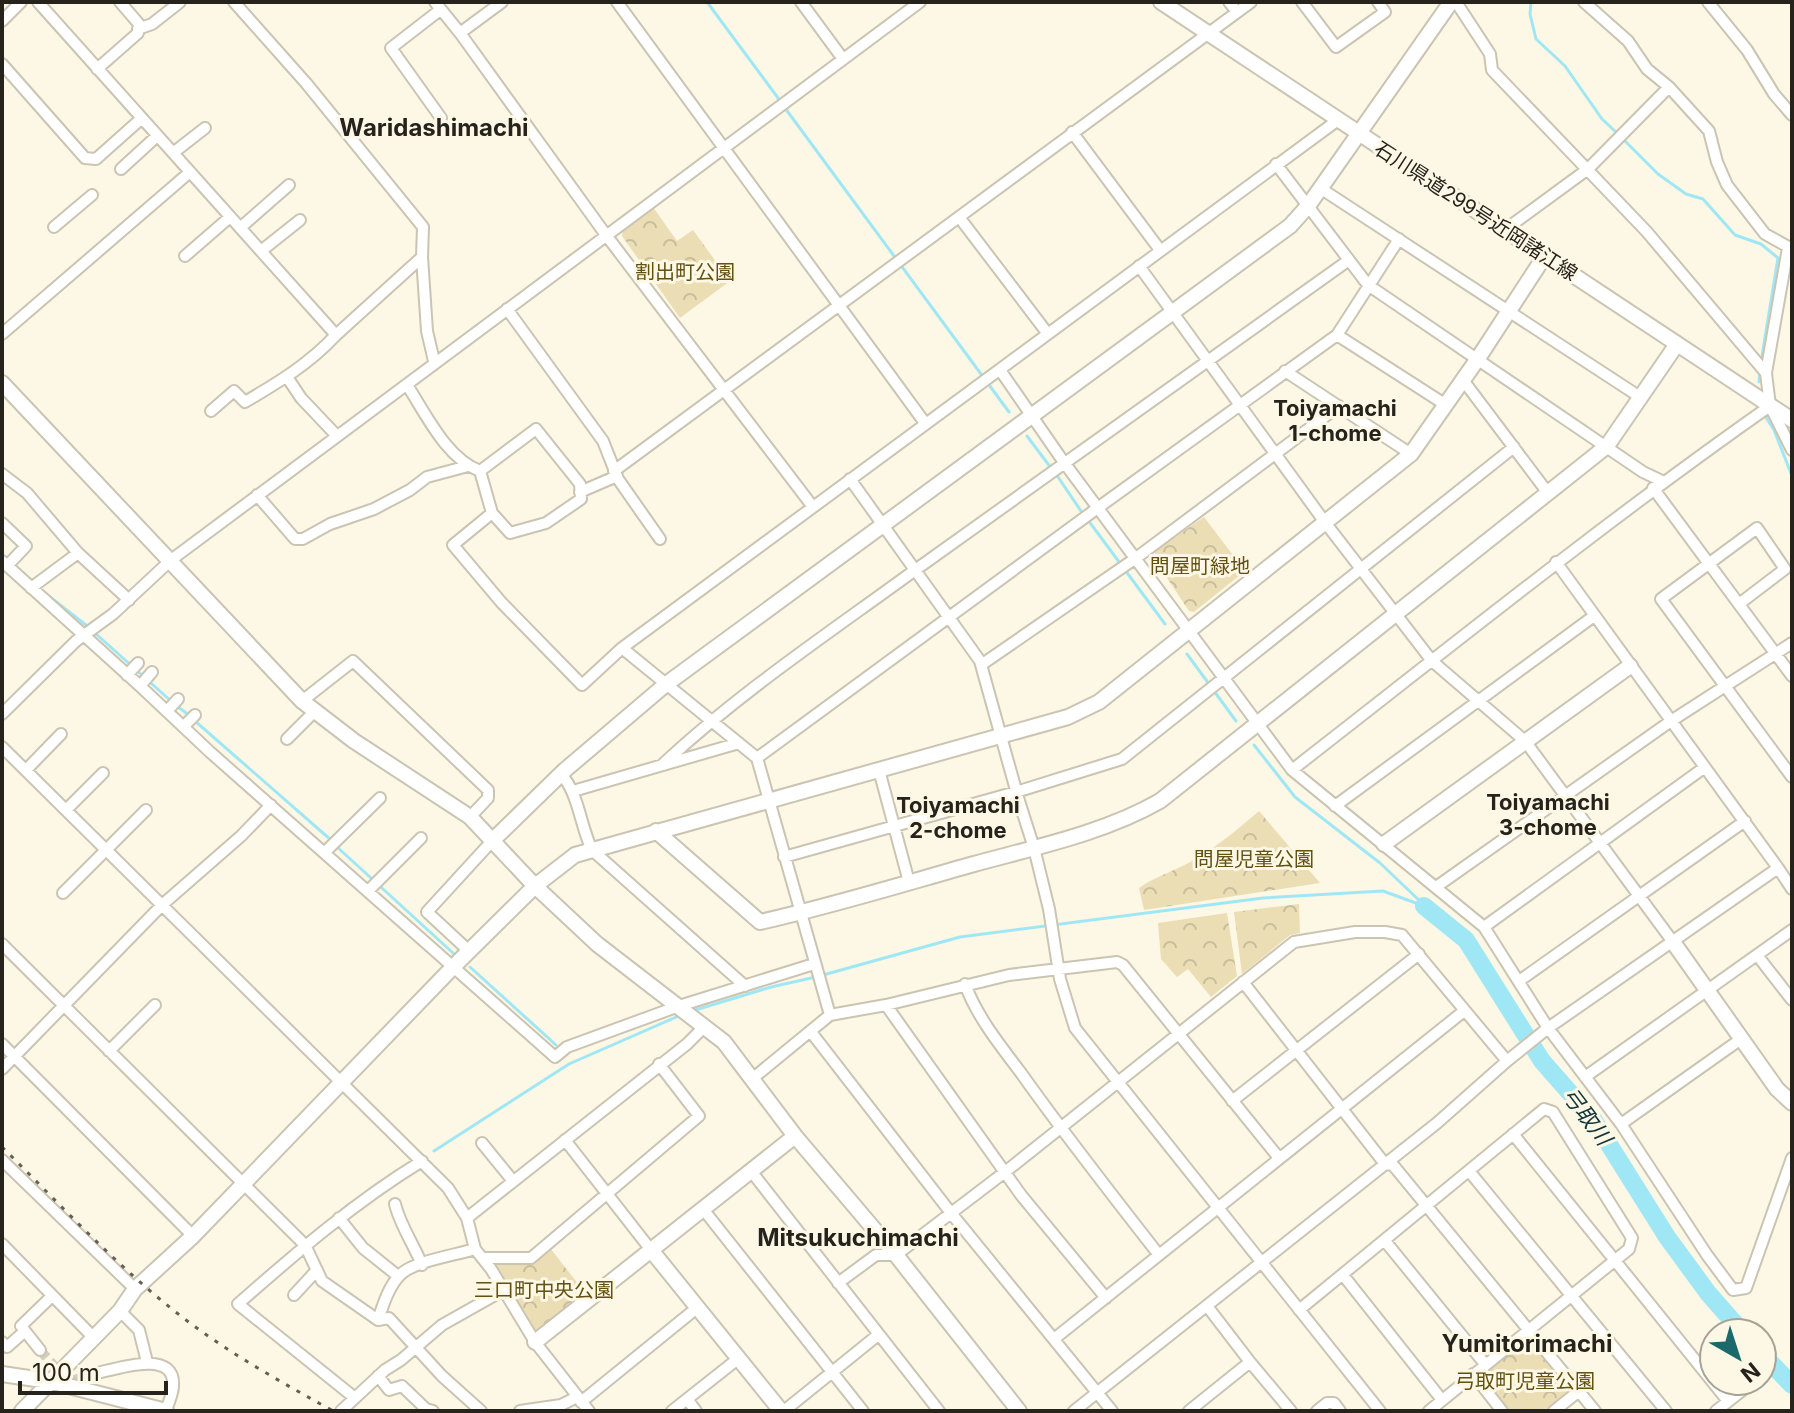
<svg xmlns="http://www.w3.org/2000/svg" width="1794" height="1413" font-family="Inter,'Noto Sans JP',sans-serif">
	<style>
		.park { fill: url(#park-crowns) }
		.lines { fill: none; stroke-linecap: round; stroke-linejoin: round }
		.stream { stroke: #a0e7f5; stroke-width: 3 }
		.river { stroke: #a0e7f5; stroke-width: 18 }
		.street-tunnel { stroke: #d2cdbd; stroke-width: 10; stroke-dasharray: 10 5; stroke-linecap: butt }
		.street-casing { stroke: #cac4b2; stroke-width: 14 }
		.secondary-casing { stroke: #cac4b2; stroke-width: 18 }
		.street { stroke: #fff; stroke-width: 10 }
		.secondary { stroke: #fff; stroke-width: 14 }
		.rail { stroke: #646056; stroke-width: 3; stroke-dasharray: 4 8; stroke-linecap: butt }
		.labels { text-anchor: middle; stroke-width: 6; stroke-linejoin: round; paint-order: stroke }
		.street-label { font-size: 20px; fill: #25231c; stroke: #fdf7e5 }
		.park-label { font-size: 20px; fill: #625110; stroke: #fdf7e5 }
		.neighbourhood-label { font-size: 22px; font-weight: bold; fill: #25231c; stroke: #fdf7e5 }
		.water-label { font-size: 22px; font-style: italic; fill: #11343b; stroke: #fdf7e5 }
		.quarter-label { font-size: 24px; font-weight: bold; fill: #25231c; stroke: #fdf7e5 }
	</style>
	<defs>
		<pattern id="park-crowns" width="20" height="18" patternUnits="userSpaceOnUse" patternTransform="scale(2)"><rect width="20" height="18" fill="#ebdeb5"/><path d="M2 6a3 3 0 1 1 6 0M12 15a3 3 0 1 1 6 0" fill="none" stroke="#c9be9b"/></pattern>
	</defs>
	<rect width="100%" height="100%" fill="#fdf7e5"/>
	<path class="park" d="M653,207l24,34 16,-11 37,51 -50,37 -58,-82 1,-7z
		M1204,517l41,54 -51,41 -5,-1 -34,-51v-9z
		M1259,811l61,72 -176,27 -5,-22c17,-12 36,-17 55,-28 24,-14 44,-31 65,-49z
		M1299,904l1,29 -10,2 -48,39 -8,-62z
		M1227,913l10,63 -26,21 -23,-28 -11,8 -16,-18 -3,-36z
		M550,1248l37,47 -49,41 -28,-45 -17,-23 4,-7 35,2z
		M1529,1338l40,49v6l-21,18h-39l-26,-36z"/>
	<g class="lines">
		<path class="stream" d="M707,2l74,100
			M1531,2l-1,12 6,25 29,27 37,53 16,15
			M785,108l224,304
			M1624,140l34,34 28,20 17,5 32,36 26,9 17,14 -17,104
			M1759,382l1,-12
			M1765,416l9,14 18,46
			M1027,436l24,32
			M1056,474l27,40
			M1088,520l77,104
			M46,594l40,31 85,76
			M1187,654l49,67
			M177,706l13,10
			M195,721l136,119
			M1254,745l41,52 85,66 42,40
			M336,846l117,107
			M470,967l86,78
			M823,975l137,-38 303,-39 120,-7 41,15
			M692,1011l79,-24 45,-10
			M434,1151l135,-87 112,-49"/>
		<path class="river" d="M1424,906l42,34 76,121 51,58 74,118 41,56 35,40
			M1762,1354l30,31"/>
		<path class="street-tunnel" d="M40,1350l28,32 25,-8"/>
		<defs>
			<path id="street" d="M38,2l298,333 86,-78
				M234,2l72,81 117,144 -1,30 5,74 7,30
				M435,2l25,31 146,202 207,272
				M617,2l308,421
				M801,2l42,57
				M1229,2l8,10
				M1302,2l34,45 49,-35 -7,-10
				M1456,2l34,52 2,16 155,162 119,141
				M1584,2l44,39 19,28 22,18 40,44 8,31 10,23 38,49 27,15
				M1708,2l39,48 27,44 18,21
				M440,10l-49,38 50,70
				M2,21l19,-19
				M138,29l14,-5 28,-22
				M460,33l42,-31
				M2,64l83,94 11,1 46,-41
				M97,69l41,-36 1,-9 -19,-22
				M1072,132l88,118
				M173,153l32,-25
				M1276,164l92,121 275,187 19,9
				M121,169l36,-33
				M1320,188l320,209
				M959,217l89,117
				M54,227l38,-32
				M240,228l49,-43
				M1506,229l82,-60 81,-82
				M1788,248l-22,125 4,33 22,44
				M261,251l39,-31
				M185,256l45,-39
				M1139,266l185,255 108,140 93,80 148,201
				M507,309l96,132 15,38 42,60
				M2,334l188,-162
				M1337,335l109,70
				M1000,370l63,91 229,309 192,157 64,101 73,96 86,131 26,35 13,-2 46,-130
				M1285,371l126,83
				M287,377l14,21 36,38
				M1463,380l85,113
				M407,385c19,29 39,73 73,86l12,42 -39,32 48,57 81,83 40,-37 716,-528
				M211,411l23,-20 11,11c34,-20 64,-38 91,-67
				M480,471l56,-42 44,55 1,15 -35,24 -36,10 -18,-20
				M614,471l637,-469
				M2,474l25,19 51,60 51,47
				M850,479l130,182 39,140 15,47 15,61 11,70 15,49 305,383
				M1653,488l139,188
				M580,492l37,-16
				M257,495l38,44h8l27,-15 44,-15 36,-19 17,-13 41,-11
				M2,523l24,23 -19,20
				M2,561l138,125 70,66 345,305 12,-10 112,-41 135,-42
				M31,588l47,-35
				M1739,604l46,-35 -28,-41 -96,71 131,178
				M622,648l135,110 73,257
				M981,665l155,-107 203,-152
				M127,675l11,-12
				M140,686l12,-14
				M302,701l51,-40 135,129v8l-18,19
				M167,711l11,-12
				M2,714l74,-73 37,-27 58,-54 749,-558
				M184,726l11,-11
				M287,739l27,-27
				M2,747l446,441 19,30 8,31 16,20 44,73 54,69
				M757,758l342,-251 238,-172 62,-96
				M662,765c77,-72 164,-130 249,-192 145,-105 292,-208 438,-313
				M26,770l35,-36
				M879,770l30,112
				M1292,770c158,-123 314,-249 478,-364
				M561,774c18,20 19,51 31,76l153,136
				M573,791l166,-48
				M1335,806l259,-190
				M66,810l37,-37
				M325,852l55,-54
				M784,857l232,-65 106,-33 392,-312
				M1778,868l14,21
				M1436,887l235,-166 121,-78
				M368,891l53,-53
				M63,893l83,-83
				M1484,927l221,-160
				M2,944l303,301 17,36 56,39 11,-2 53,58 39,35
				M469,951l-42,-39 66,-72
				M1757,955l35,45
				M1519,981l226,-160
				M1243,982l142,182 8,1 202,246
				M965,984c12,33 35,61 56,89 44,62 91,122 138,182
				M886,1005l135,190 85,103
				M811,1032l140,181 161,198
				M2,1044l191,192
				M109,1051l46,-46
				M2,1069l160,-164 79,-69 30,-31
				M1585,1077l207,-147
				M752,1079l78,-64 56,-10 123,-30 108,-13 6,3 156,193
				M1232,1101l187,-147
				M1621,1124l120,-85
				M1513,1134l215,267
				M565,1140l86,110
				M482,1143l31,38
				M2,1160l133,129
				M751,1171l188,240
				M1469,1171l197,240
				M395,1204c5,21 18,39 27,61
				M703,1209l160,202
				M339,1218l24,30 35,28
				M467,1218l220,-174 18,-18
				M1385,1241l100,123
				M2,1244l91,93
				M482,1258h49l168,-142 -40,-52
				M1343,1275l99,125
				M838,1283l38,-28h20l109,-83 289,-230 61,-10h30l17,3 105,126
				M294,1295l23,-25
				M1299,1310l245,-201 9,3 79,126 -3,11 -200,162
				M120,1311l19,19 8,32
				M378,1320c5,-15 11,-35 23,-46 14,-13 55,-19 74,-25
				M1054,1339l410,-328
				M2,1342l5,5 18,-16
				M40,1350l-19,-24 31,-30
				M1250,1362l41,49
				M93,1374c20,-4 83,-27 80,12 0,8 -5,17 -7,25
				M1473,1374l29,37
				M378,1376l11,14 13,-4 24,23 7,2
				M355,1398l-117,-94c59,-52 117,-102 184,-143
				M687,1399l9,12
				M581,1402l117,-95
				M341,1411l44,-41 16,-10 41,-35 62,-35
				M520,1411l41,-6 16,-8
				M672,1411l67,-53
				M784,1411l94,-76
				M1074,1411l363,-288 70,-62 41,-33 230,-160 -222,-306
				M1189,1411l61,-49 -43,-56
				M1317,1411l10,-8h7l6,8
				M1554,1411l25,-20
				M1716,1411l33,-26"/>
			<path id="secondary" d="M1161,2l631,418
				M2,383l300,318 52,40 116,76 65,69 62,58 127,98 71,94 101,119 123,156
				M656,831l104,91c72,-16 143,-38 214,-58 62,-17 130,-31 186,-63l447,-355 70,-102
				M493,840l72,-70 100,-85 625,-459 18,-20 143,-204
				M1384,844l246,-178
				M1673,942l104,147 15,14
				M651,1250l130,161
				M535,1342l260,-206
				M2,1374l47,7 117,30
				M22,1411l98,-100 15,-22 58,-53 261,-270 81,-80 40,-31 493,-138 31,-15 312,-248 66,-94 67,-103"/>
		</defs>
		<use href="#street" class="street-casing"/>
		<use href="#secondary" class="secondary-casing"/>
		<use href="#street" class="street"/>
		<use href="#secondary" class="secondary"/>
		<path class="rail" d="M2,1147c60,59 117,122 184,173 46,35 97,63 147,91"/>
	</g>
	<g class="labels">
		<g class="street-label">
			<text transform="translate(1476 211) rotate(33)" y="7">石川県道299号近岡諸江線</text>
		</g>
		<g class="park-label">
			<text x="685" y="279">割出町公園</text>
			<text x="1200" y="573">問屋町緑地</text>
			<text x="1254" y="866">問屋児童公園</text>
			<text x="544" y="1297">三口町中央公園</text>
			<text x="1525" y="1388">弓取町児童公園</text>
		</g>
		<g class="neighbourhood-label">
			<text x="1335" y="416">Toiyamachi<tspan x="1335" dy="25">1-chome</tspan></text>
			<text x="1548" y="810">Toiyamachi<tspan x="1548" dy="25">3-chome</tspan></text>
			<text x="958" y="813">Toiyamachi<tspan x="958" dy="25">2-chome</tspan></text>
		</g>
		<g class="water-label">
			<text transform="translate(1587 1116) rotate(53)" y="8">弓取川</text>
		</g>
		<g class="quarter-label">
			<text x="434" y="136">Waridashimachi</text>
			<text x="858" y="1246">Mitsukuchimachi</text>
			<text x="1527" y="1352">Yumitorimachi</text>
		</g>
	</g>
	<rect width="1794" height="1413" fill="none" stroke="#25231c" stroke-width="8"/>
	<g transform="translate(1738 1357) rotate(141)"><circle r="38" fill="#fdf7e5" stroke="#a7a295" stroke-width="2"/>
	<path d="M0-6L14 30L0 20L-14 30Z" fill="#1b696b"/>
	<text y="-12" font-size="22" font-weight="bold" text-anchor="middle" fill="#25231c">N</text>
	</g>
	<path d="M20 1381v12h146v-12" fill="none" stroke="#25231c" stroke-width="4"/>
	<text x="32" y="1381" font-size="24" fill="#25231c" stroke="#fdf7e5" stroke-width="6" paint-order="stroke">100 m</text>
</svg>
